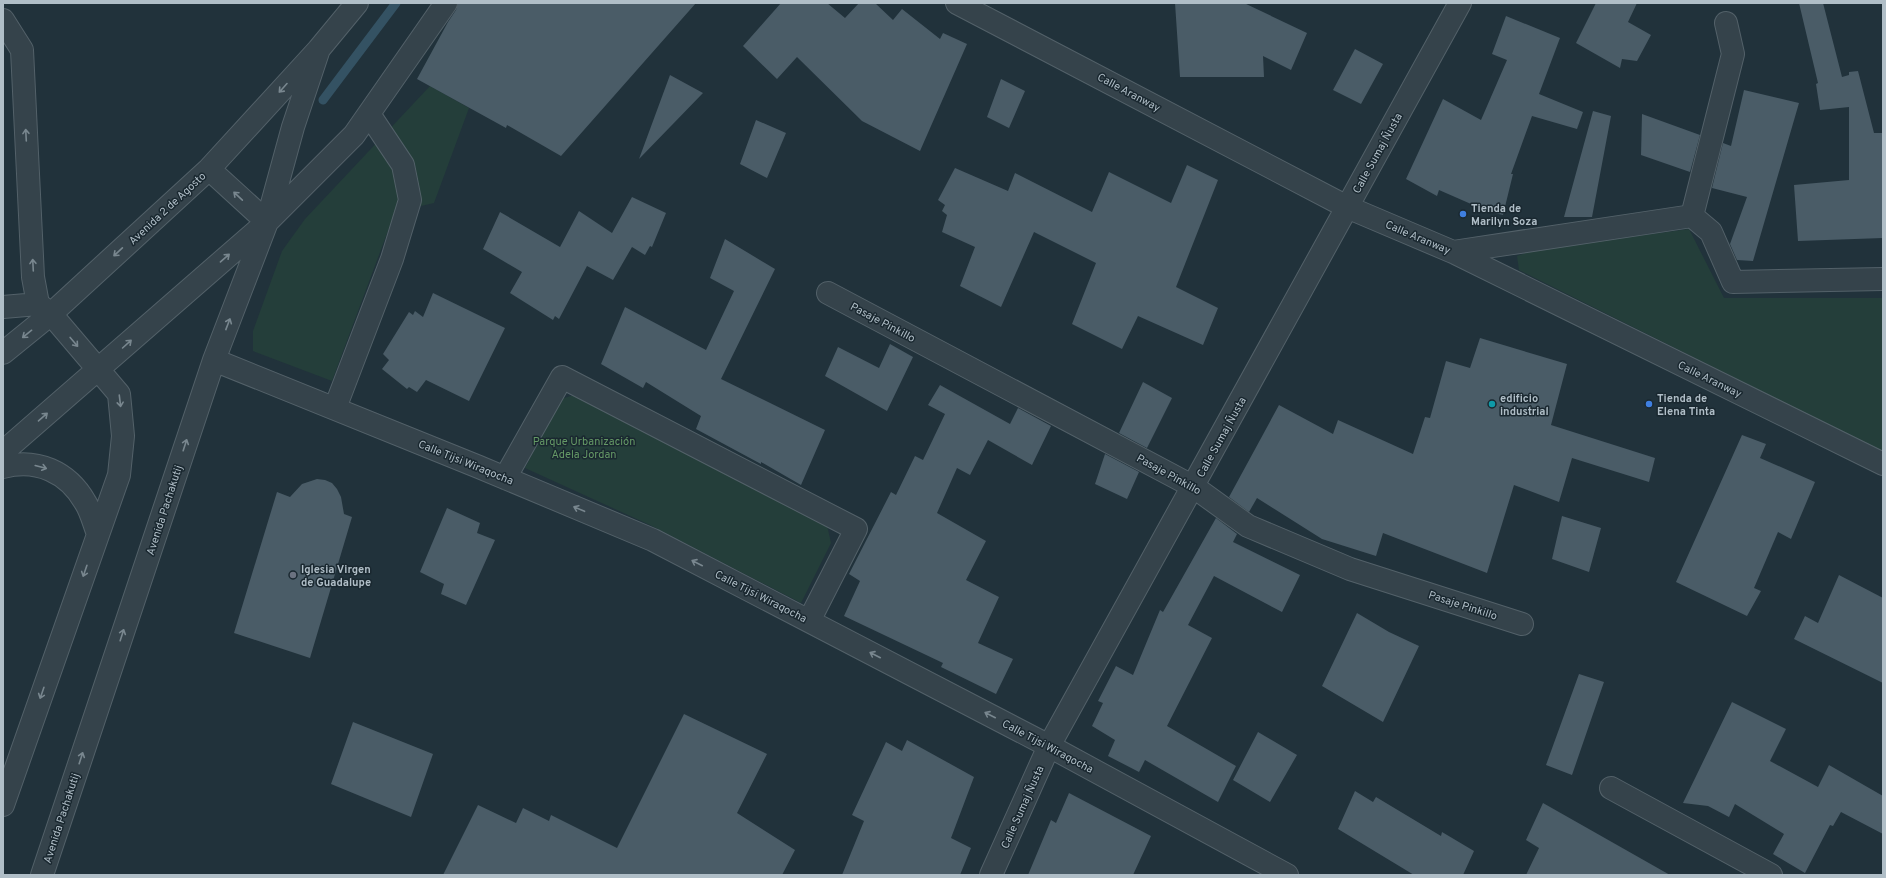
<svg xmlns="http://www.w3.org/2000/svg" width="1886" height="878" font-family="Overpass,sans-serif">
	<style>
		.green { fill: #243e3a }
		.lines { fill: none; stroke-linecap: round; stroke-linejoin: round }
		.stream { stroke: #345263; stroke-width: 9 }
		.building { fill: #4a5c67 }
		.minor-casing { stroke: #536169; stroke-width: 24 }
		.minor { stroke: #35434b; stroke-width: 22 }
		.oneway { stroke: #79878f }
		.shop-dot { fill: #3f7fe0; stroke: #1a2830; stroke-width: 1.5 }
		.culture-dot { fill: #0f9aa8; stroke: #1a2830; stroke-width: 1.5 }
		.worship-dot { fill: #6b7280; stroke: #1a2830; stroke-width: 1.5 }
		.labels { text-anchor: middle; stroke-width: 3; stroke-linejoin: round; paint-order: stroke }
		.street-label { font-size: 11px; fill: #b0bec7; stroke: #1a2830 }
		.poi-label { font-size: 11px; font-weight: bold; fill: #b0bec7; stroke: #1a2830; text-anchor: start }
		.park-label { font-size: 11px; fill: #659966; stroke: #1a2830 }
	</style>
	<rect width="100%" height="100%" fill="#21323b"/>
	<path class="green" d="M430,86l39,22 -35,95 -39,9 -63,169 -79,-30v-20l29,-80 23,-32z
		M1689,229l35,69h159v154l-364,-182 -2,-14 16,-6z
		M574,395l253,130 4,18 -30,60 -151,-78 -125,-57 36,-69z"/>
	<g class="lines">
		<path class="stream" d="M323,100l73,-97"/>
	</g>
	<path class="building" d="M458,3h238l-135,153 -54,-31 -1,3 -89,-49 31,-57 8,-12z
		M781,3h46l18,15 14,-15h16l18,17 9,-11 38,30 3,-6 24,11 -47,107 -58,-30 -65,-64 -20,22 -34,-33z
		M1175,3h69l63,30 -16,37 -28,-14 1,21h-84z
		M1596,3h41l-9,19 23,13 -14,26 -15,-2 -2,9 -44,-25z
		M1799,3h24l19,74 7,-2v-3l9,-1 16,62h9v105l-85,3 -4,-56 55,-5v-73l-29,3 -4,-26 2,-1z
		M1506,16l54,22 -21,56 44,18 -6,17 -45,-13 -21,58h2l-10,41 -16,-4 -48,-21 -2,6 -31,-17 37,-80 38,21 26,-60 -15,-6z
		M1355,49l28,15 -22,40 -28,-14z
		M670,75l33,18 -64,66z
		M1001,79l24,12 -16,37 -22,-11z
		M1744,90l55,13 -46,158 -16,-1 -7,-16 17,-47 -35,-9 11,-45 8,3z
		M1593,111l18,5 -19,101h-28z
		M1642,114l58,21 -10,37 -49,-17z
		M756,120l30,13 -19,45 -27,-14z
		M1187,165l31,15 -42,107 42,21 -15,37 -65,-29 -16,33 -50,-25 24,-61 -62,-31 -33,75 -41,-21 15,-39 -33,-15 5,-17 -5,-4 3,-6 -7,-5 17,-32 53,23 7,-18 77,39 17,-40 62,31z
		M632,197l34,16 -14,34 -2,-1 -5,9 -13,-8 -19,33 -26,-14 -28,53 -4,-3 -2,4 -43,-27 12,-21 -39,-23 17,-37 60,35 19,-36 33,22z
		M725,239l50,30 -54,110 104,51 -24,55 -40,-23v2l-65,-35 5,-13 -55,-34 -3,6 -42,-24 24,-57 81,43 28,-59 -24,-13z
		M433,293l72,35 -36,73 -43,-21 -9,12 -8,-5 -2,2 -25,-20 7,-9 -6,-6 26,-42 4,3 2,-4 8,6z
		M1480,338l87,26 -16,61 104,33 -6,24 -77,-24 -13,44 -45,-17 -27,88 -104,-40 -7,23 -54,-17 -65,-41 -8,14 -20,-15 50,-92 54,29 5,-14 75,34 12,-37 5,1 16,-57 24,7z
		M890,344l23,13 -26,54 -62,-35 13,-29 41,21z
		M1143,382l29,16 -25,50 -28,-15z
		M940,385l70,39 8,-16 33,18 -19,39 -44,-25 -18,35 -13,-7 -20,45 49,28 -20,39 33,17 -21,46 35,16 -17,35 -55,-27 2,-4 -99,-47 16,-35 -11,-7 42,-82 5,3 19,-39 8,4 22,-46 -17,-9z
		M1742,435l24,9 -6,14 55,24 -24,57 -13,-7 -24,56 7,3 -14,25 -71,-34z
		M1105,454l34,18 -12,27 -32,-15z
		M317,479l8,1 7,3 5,6 4,8 3,17 8,3 -42,141 -76,-25 43,-141 13,5 12,-13z
		M447,508l33,15 -3,10 18,7 -29,65 -25,-11 3,-10 -24,-12z
		M1562,516l39,12 -12,44 -37,-13z
		M1216,518l21,16 -4,8 67,33 -18,37 -68,-36 -26,49 24,13 -45,88 69,40 -18,36 -73,-42 -6,12 -31,-16 7,-16 -23,-14 11,-23 -5,-2 18,-35 17,9 27,-65 3,2z
		M1839,575l44,23v85l-89,-44 11,-23 13,7z
		M1357,613l32,19 30,14 -36,76 -61,-36z
		M1579,674l25,8 -32,93 -26,-10z
		M1732,702l54,27 -16,32 48,26 11,-22 54,31v38l-42,-22 -8,14 -3,-1 -25,48 -32,-19 11,-20 -49,-30 -6,13 -21,-11 -25,-3z
		M684,714l83,40 -30,59 58,37 -13,25h-339l35,-70 38,18 7,-15 26,13 2,-6 66,33z
		M353,722l80,32 -22,63 -80,-33z
		M1258,732l39,23 -27,47 -37,-22z
		M907,740l67,37 -23,61 20,10 -11,27h-118l22,-54 -12,-6 34,-73 16,9z
		M1355,791l18,11 3,-5 65,39 1,-4 32,19 -11,24h-49l-76,-46z
		M1069,793l82,43 -18,39h-105l23,-55 5,3z
		M1543,803l127,72h-144l13,-27 -13,-8z"/>
	<g class="lines">
		<defs>
			<path id="minor" d="M957,3l390,204 106,45 430,212
				M3,20l19,30 11,227 5,27
				M209,169l58,53
				M1692,216l41,-162 -7,-31
				M1453,252l239,-36 19,16 22,50 150,-3
				M828,293l366,194 54,39 102,43 172,55
				M3,307l35,-3 13,10 68,80 4,42 -4,39 -116,330
				M3,353l48,-39 158,-145 110,-120 38,-46
				M214,360l265,107 174,73 396,206 238,129
				M335,408l57,-149 18,-59 -7,-35 -34,-51
				M3,452l264,-230 87,-87 92,-132
				M3,467c34,-9 65,5 82,35 6,9 9,22 13,32
				M505,478l57,-101 294,152 -47,92
				M1611,788l160,87
				M42,875l172,-515 53,-138 26,-95 26,-78
				M991,875l58,-129 411,-743"/>
		</defs>
		<use href="#minor" class="minor-casing"/>
		<use href="#minor" class="minor"/>
	</g>
	<defs><path id="oneway-shaft" d="M-6 0H5M1.5-3L5.5 0L1.5 3" fill="none" stroke-width="1.6" stroke-linecap="round" stroke-linejoin="round"/></defs>
	<g class="oneway">
		<use href="#oneway-shaft" transform="translate(283 88) rotate(132)"/>
		<use href="#oneway-shaft" transform="translate(26 135) rotate(-93)"/>
		<use href="#oneway-shaft" transform="translate(238 196) rotate(-137)"/>
		<use href="#oneway-shaft" transform="translate(118 252) rotate(137)"/>
		<use href="#oneway-shaft" transform="translate(225 258) rotate(-41)"/>
		<use href="#oneway-shaft" transform="translate(33 265) rotate(-93)"/>
		<use href="#oneway-shaft" transform="translate(228 324) rotate(-69)"/>
		<use href="#oneway-shaft" transform="translate(27 334) rotate(141)"/>
		<use href="#oneway-shaft" transform="translate(74 342) rotate(50)"/>
		<use href="#oneway-shaft" transform="translate(127 344) rotate(-42)"/>
		<use href="#oneway-shaft" transform="translate(120 401) rotate(83)"/>
		<use href="#oneway-shaft" transform="translate(43 417) rotate(-41)"/>
		<use href="#oneway-shaft" transform="translate(185 445) rotate(-72)"/>
		<use href="#oneway-shaft" transform="translate(41 467) rotate(15)"/>
		<use href="#oneway-shaft" transform="translate(579 509) rotate(-157)"/>
		<use href="#oneway-shaft" transform="translate(697 563) rotate(-153)"/>
		<use href="#oneway-shaft" transform="translate(85 571) rotate(109)"/>
		<use href="#oneway-shaft" transform="translate(122 635) rotate(-72)"/>
		<use href="#oneway-shaft" transform="translate(875 655) rotate(-153)"/>
		<use href="#oneway-shaft" transform="translate(42 693) rotate(109)"/>
		<use href="#oneway-shaft" transform="translate(990 715) rotate(-153)"/>
		<use href="#oneway-shaft" transform="translate(81 758) rotate(-72)"/>
	</g>
	<g class="shop-dot">
		<circle cx="1463" cy="214" r="4"/>
		<circle cx="1649" cy="404" r="4"/>
	</g>
	<circle class="culture-dot" cx="1492" cy="404" r="4"/>
	<circle class="worship-dot" cx="293" cy="575" r="4"/>
	<g class="labels">
		<g class="street-label">
			<text transform="translate(1129 92) rotate(28)" y="4">Calle Aranway</text>
			<text transform="translate(1377 153) rotate(-61)" y="4">Calle Sumaj Ñusta</text>
			<text transform="translate(167 208) rotate(-43)" y="4">Avenida 2 de Agosto</text>
			<text transform="translate(1418 237) rotate(23)" y="4">Calle Aranway</text>
			<text transform="translate(883 322) rotate(28)" y="4">Pasaje Pinkillo</text>
			<text transform="translate(1710 379) rotate(26)" y="4">Calle Aranway</text>
			<text transform="translate(1221 437) rotate(-61)" y="4">Calle Sumaj Ñusta</text>
			<text transform="translate(466 462) rotate(22)" y="4">Calle Tijsi Wiraqocha</text>
			<text transform="translate(1169 474) rotate(29)" y="4">Pasaje Pinkillo</text>
			<text transform="translate(164 510) rotate(-72)" y="4">Avenida Pachakutij</text>
			<text transform="translate(761 596) rotate(27)" y="4">Calle Tijsi Wiraqocha</text>
			<text transform="translate(1463 605) rotate(18)" y="4">Pasaje Pinkillo</text>
			<text transform="translate(1048 746) rotate(28)" y="4">Calle Tijsi Wiraqocha</text>
			<text transform="translate(1022 807) rotate(-66)" y="4">Calle Sumaj Ñusta</text>
			<text transform="translate(61 818) rotate(-72)" y="4">Avenida Pachakutij</text>
		</g>
		<g class="poi-label">
			<text x="1471" y="212">Tienda de<tspan x="1471" dy="13">Marilyn Soza</tspan></text>
			<text x="1500" y="402">edificio<tspan x="1500" dy="13">industrial</tspan></text>
			<text x="1657" y="402">Tienda de<tspan x="1657" dy="13">Elena Tinta</tspan></text>
			<text x="301" y="573">Iglesia Virgen<tspan x="301" dy="13">de Guadalupe</tspan></text>
		</g>
		<g class="park-label">
			<text x="584" y="445">Parque Urbanización<tspan x="584" dy="13">Adela Jordan</tspan></text>
		</g>
	</g>
	<rect width="1886" height="878" fill="none" stroke="#b0bec7" stroke-width="8"/>
</svg>
